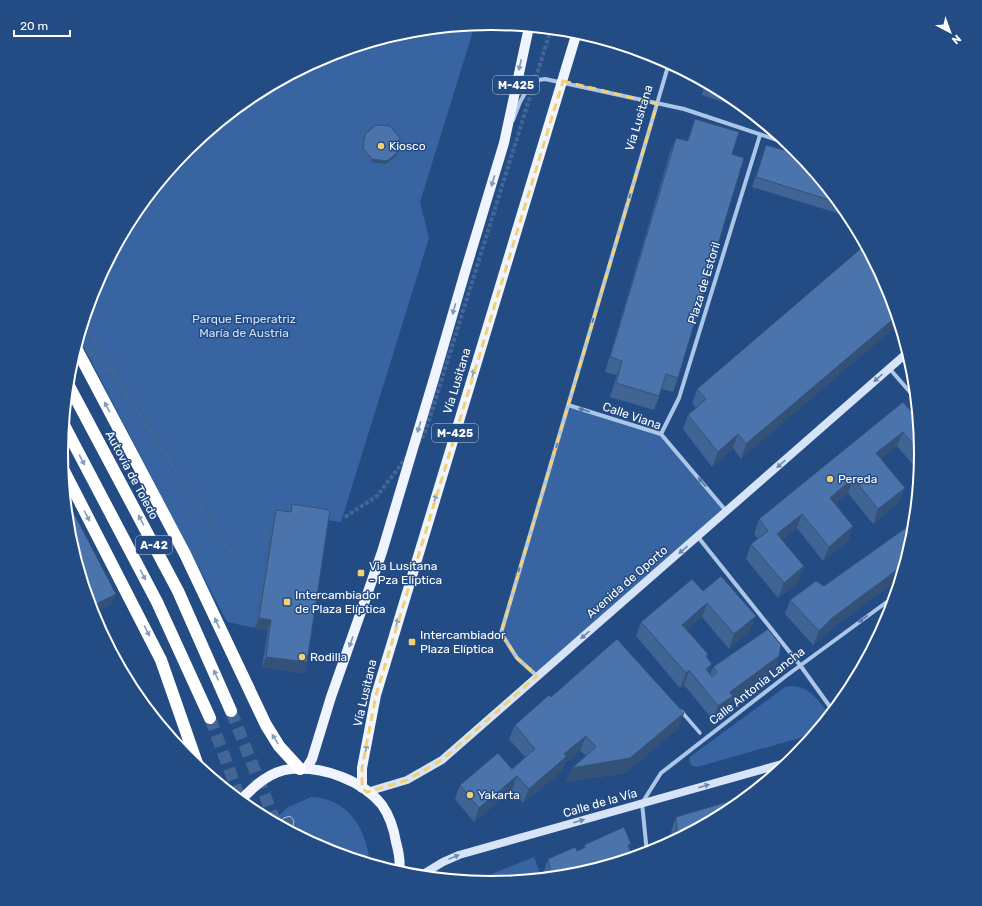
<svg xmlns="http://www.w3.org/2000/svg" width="982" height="906" font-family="Rubik,sans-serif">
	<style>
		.green { fill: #3864a1 }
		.water { fill: #46628b; stroke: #a1c0e9 }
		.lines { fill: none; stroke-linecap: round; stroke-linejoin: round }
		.minor-tunnel { stroke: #446696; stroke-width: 4; stroke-dasharray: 4 2; stroke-linecap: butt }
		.motorway-tunnel { stroke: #446696; stroke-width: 12; stroke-dasharray: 12 6; stroke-linecap: butt }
		.pedestrian { stroke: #acc6e8; stroke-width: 3.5 }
		.minor { stroke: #acc6e8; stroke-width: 4 }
		.secondary { stroke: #d7e4f7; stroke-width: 8 }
		.primary { stroke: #eff4fe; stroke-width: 10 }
		.motorway { stroke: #fff; stroke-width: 12 }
		.wall { fill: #406494 }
		.shaded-wall { fill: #345178 }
		.building { fill: #4b74ac; stroke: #345178 }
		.oneway { fill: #7f97bb }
		.oneway2 { fill: #5376a7 }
		.oneway3 { fill: #6b88b2 }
		.oneway4 { fill: #869cbb }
		.marked { fill: none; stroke: #f3d170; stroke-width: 3; stroke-dasharray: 8 5; stroke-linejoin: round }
		.poi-dot { fill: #f3d170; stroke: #234b84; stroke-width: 1.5 }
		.labels { text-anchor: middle; stroke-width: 3; stroke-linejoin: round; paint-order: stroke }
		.shield { fill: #234b84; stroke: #bdc9da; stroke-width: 1 }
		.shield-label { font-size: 11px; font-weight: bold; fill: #fff }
		.street-label { font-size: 12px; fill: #fff; stroke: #234b84 }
		.poi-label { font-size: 12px; fill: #fff; stroke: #234b84; text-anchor: start }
		.park-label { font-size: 12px; fill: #d0e0f6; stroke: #234b84 }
		.rim { fill: none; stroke: #fff; stroke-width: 2 }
	</style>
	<rect width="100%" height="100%" fill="#234b84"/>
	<path class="green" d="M475,25l-55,177 9,36 -88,284 -15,-2 -54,1 -17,107 -28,-6 -148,-284 15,-50 40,-74 53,-65 65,-54 75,-39 80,-25z
		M568,405l93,29 66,78 -190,164 -20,-18 -16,-25z
		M792,686c18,0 27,16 38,29l-16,19 -117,33 -6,-2 -2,-7 2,-2 94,-69z
		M311,797c37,1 56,32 59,67l-44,-14 -53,-29 15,-14z
		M534,857l8,21 -51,5 -17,-2z"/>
	<path class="water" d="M290,816l4,5 -2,11 -14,-8 6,-6z"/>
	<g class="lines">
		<path class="minor-tunnel" d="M84,320l32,58 71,110 46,66
			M78,339l33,35
			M418,443l7,-10 126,-404
			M345,517l32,-21 29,-38"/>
		<path class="motorway-tunnel" d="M231,711l45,112
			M210,718l31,83"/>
		<path class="pedestrian" d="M681,711l19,22"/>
		<path class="minor" d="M513,120l7,-18 12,-21 13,-2 139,30 105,35
			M889,368l27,31
			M568,405l93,29 66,78
			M661,434l18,-36 81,-263
			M698,537l102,128 33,46
			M537,676l-20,-18 -16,-25 168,-570
			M647,853l-5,-50 19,-30 125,-97 109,-80"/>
		<path class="secondary" d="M367,792l40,-12 35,-20 466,-408
			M420,876l23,-14 16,-7 330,-93"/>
		<path class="primary" d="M306,769l6,-10 19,-62 51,-145 53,-177 30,-103 39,-129 25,-116
			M362,788v-20l14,-73 201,-663
			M240,801c14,-15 30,-30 51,-32 31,-3 71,11 91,36 7,10 12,25 14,37 3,11 5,20 3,30"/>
		<path class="motorway" d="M76,348l109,206 81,171 13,21 21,23
			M68,384l110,207 53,120
			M64,425l93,177 53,116
			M63,469l98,191 37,106"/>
	</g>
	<path class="wall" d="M705,82l25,14 17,14 -45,-15z
		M695,119l37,35 -54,224 -5,14 -11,-3 -8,21 -44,-13 7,-22 -12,-3 65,-220 6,-14 11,3z
		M365,134l32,21 -11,9 -15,-2 -9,-11 2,-14z
		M766,145l34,10 49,59 1,3 -98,-30z
		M865,245l-124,214 -8,-11 -21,19 -29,-38 5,-14 8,-7 -4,-4 5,-15z
		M903,402l18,51 -2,19 -22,-26 -16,13 24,29 -6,14 -26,22 -25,-31 -13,10 18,23 -5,15 -25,20 -26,-33 -15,12 17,41 -21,17 -32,-39 5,-15 7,-5 -4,-5 5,-15z
		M292,504l15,158 -3,11 -42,-6 6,-37 -13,-2 17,-108 4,-10 13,2z
		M913,537l-12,40 -74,55 -14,13 -28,-31 5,-14 34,-14z
		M703,591l47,39 -21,19 -27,-32 -15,13 21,24 -1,3 2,16 1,1 3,-7 66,-11 -5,14 -43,32 -3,8 -15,10 -29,-35 -4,3 -44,-52 5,-14z
		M884,612l4,6 -8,15 -2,-7z
		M551,697l128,31 -54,45 -59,9 6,-14 14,-12 -6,-6 -16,14 -2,7 -39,32 -11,-13 -38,32 -19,-23 5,-14 52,-16 13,-12 -16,-18 6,-14z
		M730,811l-58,31 -1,-10 5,-15z
		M584,845l46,4 -1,8 -54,18 -31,3 -1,-4 5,-15 29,-8 6,-2z"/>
	<path class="shaded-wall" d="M398,152l-1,3 -11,9 -15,-2 1,-3z
		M897,316l2,8 -158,135 5,-15z
		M903,432l-6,14 -26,21 5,-14z
		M738,434l-5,14 -21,19 6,-15z
		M853,478l-5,15 -23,19 5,-14z
		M905,488l-6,14 -26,22 5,-15z
		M802,514l-5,14 -25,21 5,-15z
		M853,526l-5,15 -25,20 6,-14z
		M905,564l-4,13 -74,55 -14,13 6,-14 13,-13z
		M804,566l-5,15 -21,17 6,-15z
		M116,594l-4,10 -19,10 -3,-7z
		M707,603l-5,14 -25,22 5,-14z
		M756,616l-6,14 -21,19 5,-15z
		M259,618l12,2 -3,10 -13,-2z
		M779,656l-5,14 -43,32 -3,8 -15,10 5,-14 12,-14z
		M266,657l41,5 -3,11 -42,-6z
		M712,664l-5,15 -1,-10z
		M689,670l-5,15 -4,3 6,-15z
		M684,713l-5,15 -54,45 -59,9 6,-14z
		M586,736l-6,14 -16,14 -2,7 -39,32 6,-14 35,-35z
		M517,776l-5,14 -38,32 5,-14z
		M631,844l-3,10 3,-1 -2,5 -3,1 2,-14z
		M555,870l-3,7h-3l2,-5z"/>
	<path class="building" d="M706,83l12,6 -13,-4z
		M695,119l44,13 -7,22 12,4 -66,220 -12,-4 -7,22 -43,-13 6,-22 -12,-4 66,-219 12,3z
		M376,125l14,1 10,12 -2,14 -11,9 -15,-2 -9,-11 2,-14z
		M766,145l34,10 39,48 -83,-26z
		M865,245l23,44 9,27 -151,128 -8,-10 -20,18 -30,-37 18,-16 -9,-10z
		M903,402l13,15 1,-1 4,38 -18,-22 -27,21 29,35 -27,21 -25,-31 -23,20 23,28 -24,21 -27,-33 -25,20 27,32 -20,17 -33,-39 17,-13 -9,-12z
		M65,496l51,98 -26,13 -21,-70z
		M292,504l38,6 -23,152 -41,-5 5,-37 -12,-2 17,-108 15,2z
		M914,522l-1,15 -8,27 -73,54 -13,13 -29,-31 26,-19 8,5z
		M721,576l35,40 -22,18 -27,-31 -25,22 26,29 -2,2 6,8 -6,5 6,8 5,-5 -4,-5 55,-38 13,16 -2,11 -49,36 3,4 -15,10 -29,-36 -3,3 -45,-51 51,-43 11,12z
		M892,606l-4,12 -2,3 -2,-9z
		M617,639l67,74 -54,45 -58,10 24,-21 -10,-11 -22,18 3,2 -38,33 -12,-13 -38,32 -19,-23 38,-32 14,16 23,-20 -20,-24 34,-30 2,2z
		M747,796l-17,15 -52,27 -2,-21z
		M624,827l7,17 -3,1 3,8 -3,1 2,4 -55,17 -17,1 -3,-6 -4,2 -3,-13 27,-12 2,4 9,-4 -2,-2z"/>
	<defs><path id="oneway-solid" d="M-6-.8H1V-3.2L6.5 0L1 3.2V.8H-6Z"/></defs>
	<g class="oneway">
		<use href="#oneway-solid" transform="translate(520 65) rotate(103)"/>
		<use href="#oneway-solid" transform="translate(493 181) rotate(107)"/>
		<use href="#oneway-solid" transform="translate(454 309) rotate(106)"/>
		<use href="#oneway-solid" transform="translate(473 374) rotate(-73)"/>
		<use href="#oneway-solid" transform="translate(419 427) rotate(107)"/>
		<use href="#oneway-solid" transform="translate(435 499) rotate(-73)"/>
		<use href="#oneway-solid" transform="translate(397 623) rotate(-73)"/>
		<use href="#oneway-solid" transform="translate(351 642) rotate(110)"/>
		<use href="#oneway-solid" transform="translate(366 749) rotate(-80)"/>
	</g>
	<g class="oneway2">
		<use href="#oneway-solid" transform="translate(629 199) rotate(106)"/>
		<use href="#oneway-solid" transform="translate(592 323) rotate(106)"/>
		<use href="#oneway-solid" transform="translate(584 410) rotate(-163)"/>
		<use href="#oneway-solid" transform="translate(556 448) rotate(107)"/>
		<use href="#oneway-solid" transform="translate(702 482) rotate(-131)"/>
		<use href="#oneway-solid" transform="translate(518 573) rotate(107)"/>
		<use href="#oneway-solid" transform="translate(863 619) rotate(144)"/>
	</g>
	<g class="oneway3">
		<use href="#oneway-solid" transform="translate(878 378) rotate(138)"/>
		<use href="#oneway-solid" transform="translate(781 464) rotate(138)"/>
		<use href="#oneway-solid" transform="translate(683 550) rotate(139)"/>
		<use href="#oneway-solid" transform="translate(585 635) rotate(139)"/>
		<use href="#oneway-solid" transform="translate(704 786) rotate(-16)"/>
		<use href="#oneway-solid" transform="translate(579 821) rotate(-16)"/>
		<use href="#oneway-solid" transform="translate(454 857) rotate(-22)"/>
	</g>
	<g class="oneway4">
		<use href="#oneway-solid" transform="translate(107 407) rotate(-118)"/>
		<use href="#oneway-solid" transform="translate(82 460) rotate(62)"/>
		<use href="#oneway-solid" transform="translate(87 516) rotate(62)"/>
		<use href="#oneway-solid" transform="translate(141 520) rotate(-118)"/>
		<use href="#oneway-solid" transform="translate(143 575) rotate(62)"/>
		<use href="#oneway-solid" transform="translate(217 623) rotate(-115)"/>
		<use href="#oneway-solid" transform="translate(147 631) rotate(63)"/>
		<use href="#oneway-solid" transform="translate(216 675) rotate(-114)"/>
		<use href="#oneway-solid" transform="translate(275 739) rotate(-122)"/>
	</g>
	<path class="marked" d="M563,81l94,23 -156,529 16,25 20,18 -95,84 -35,20 -40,12 -5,-4v-20l14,-73z"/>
	<g class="poi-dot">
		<circle cx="381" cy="146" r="4"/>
		<circle cx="830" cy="479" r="4"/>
		<rect x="357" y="569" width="8" height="8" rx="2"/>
		<rect x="283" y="598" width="8" height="8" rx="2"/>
		<rect x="408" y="638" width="8" height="8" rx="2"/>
		<circle cx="302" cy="657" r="4"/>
		<circle cx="470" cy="795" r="4"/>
	</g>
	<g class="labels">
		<g class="shield">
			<rect x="493" y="76" width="46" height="18" rx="3"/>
			<rect x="432" y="424" width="46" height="18" rx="3"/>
			<rect x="136" y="536" width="36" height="18" rx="3"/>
		</g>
		<g class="shield-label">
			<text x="516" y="89">M-425</text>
			<text x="455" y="437">M-425</text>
			<text x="154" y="549">A-42</text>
		</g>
		<g class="street-label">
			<text transform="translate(639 118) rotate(-73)" y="4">Vía Lusitana</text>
			<text transform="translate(704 283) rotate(-73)" y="4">Plaza de Estoril</text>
			<text transform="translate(457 381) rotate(-73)" y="4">Vía Lusitana</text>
			<text transform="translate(632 416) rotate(19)" y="4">Calle Viana</text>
			<text transform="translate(132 475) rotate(62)" y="4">Autovía de Toledo</text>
			<text transform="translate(627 582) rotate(-41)" y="4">Avenida de Oporto</text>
			<text transform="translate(757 686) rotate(-38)" y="4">Calle Antonia Lancha</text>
			<text transform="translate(365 693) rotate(-77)" y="4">Vía Lusitana</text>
			<text transform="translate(600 803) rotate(-16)" y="4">Calle de la Vía</text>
		</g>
		<g class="poi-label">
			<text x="389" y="150">Kiosco</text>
			<text x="838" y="483">Pereda</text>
			<text x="369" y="570">Via Lusitana<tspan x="369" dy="14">- Pza Eliptica</tspan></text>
			<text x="295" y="599">Intercambiador<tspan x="295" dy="14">de Plaza Elíptica</tspan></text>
			<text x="420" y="639">Intercambiador<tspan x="420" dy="14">Plaza Elíptica</tspan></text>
			<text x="310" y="661">Rodilla</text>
			<text x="478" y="799">Yakarta</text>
		</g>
		<g class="park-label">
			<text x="244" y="323">Parque Emperatriz<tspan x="244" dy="14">María de Austria</tspan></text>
		</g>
	</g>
	<path d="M0 0H982V906H0ZM68 453a423 423 0 1 1 846 0a423 423 0 1 1-846 0Z" fill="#234b84" fill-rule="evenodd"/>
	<path class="rim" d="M68 453a423 423 0 1 1 846 0a423 423 0 1 1-846 0Z"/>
	<g transform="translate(950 32) rotate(139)" stroke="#234b84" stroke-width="3" paint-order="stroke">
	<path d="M0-3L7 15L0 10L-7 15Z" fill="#ffffff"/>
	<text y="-6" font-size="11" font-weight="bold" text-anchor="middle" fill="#ffffff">N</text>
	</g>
	<path d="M14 30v6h56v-6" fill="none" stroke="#ffffff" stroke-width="2"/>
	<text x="20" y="30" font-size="12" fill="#ffffff" stroke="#234b84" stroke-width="3" paint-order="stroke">20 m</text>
</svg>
